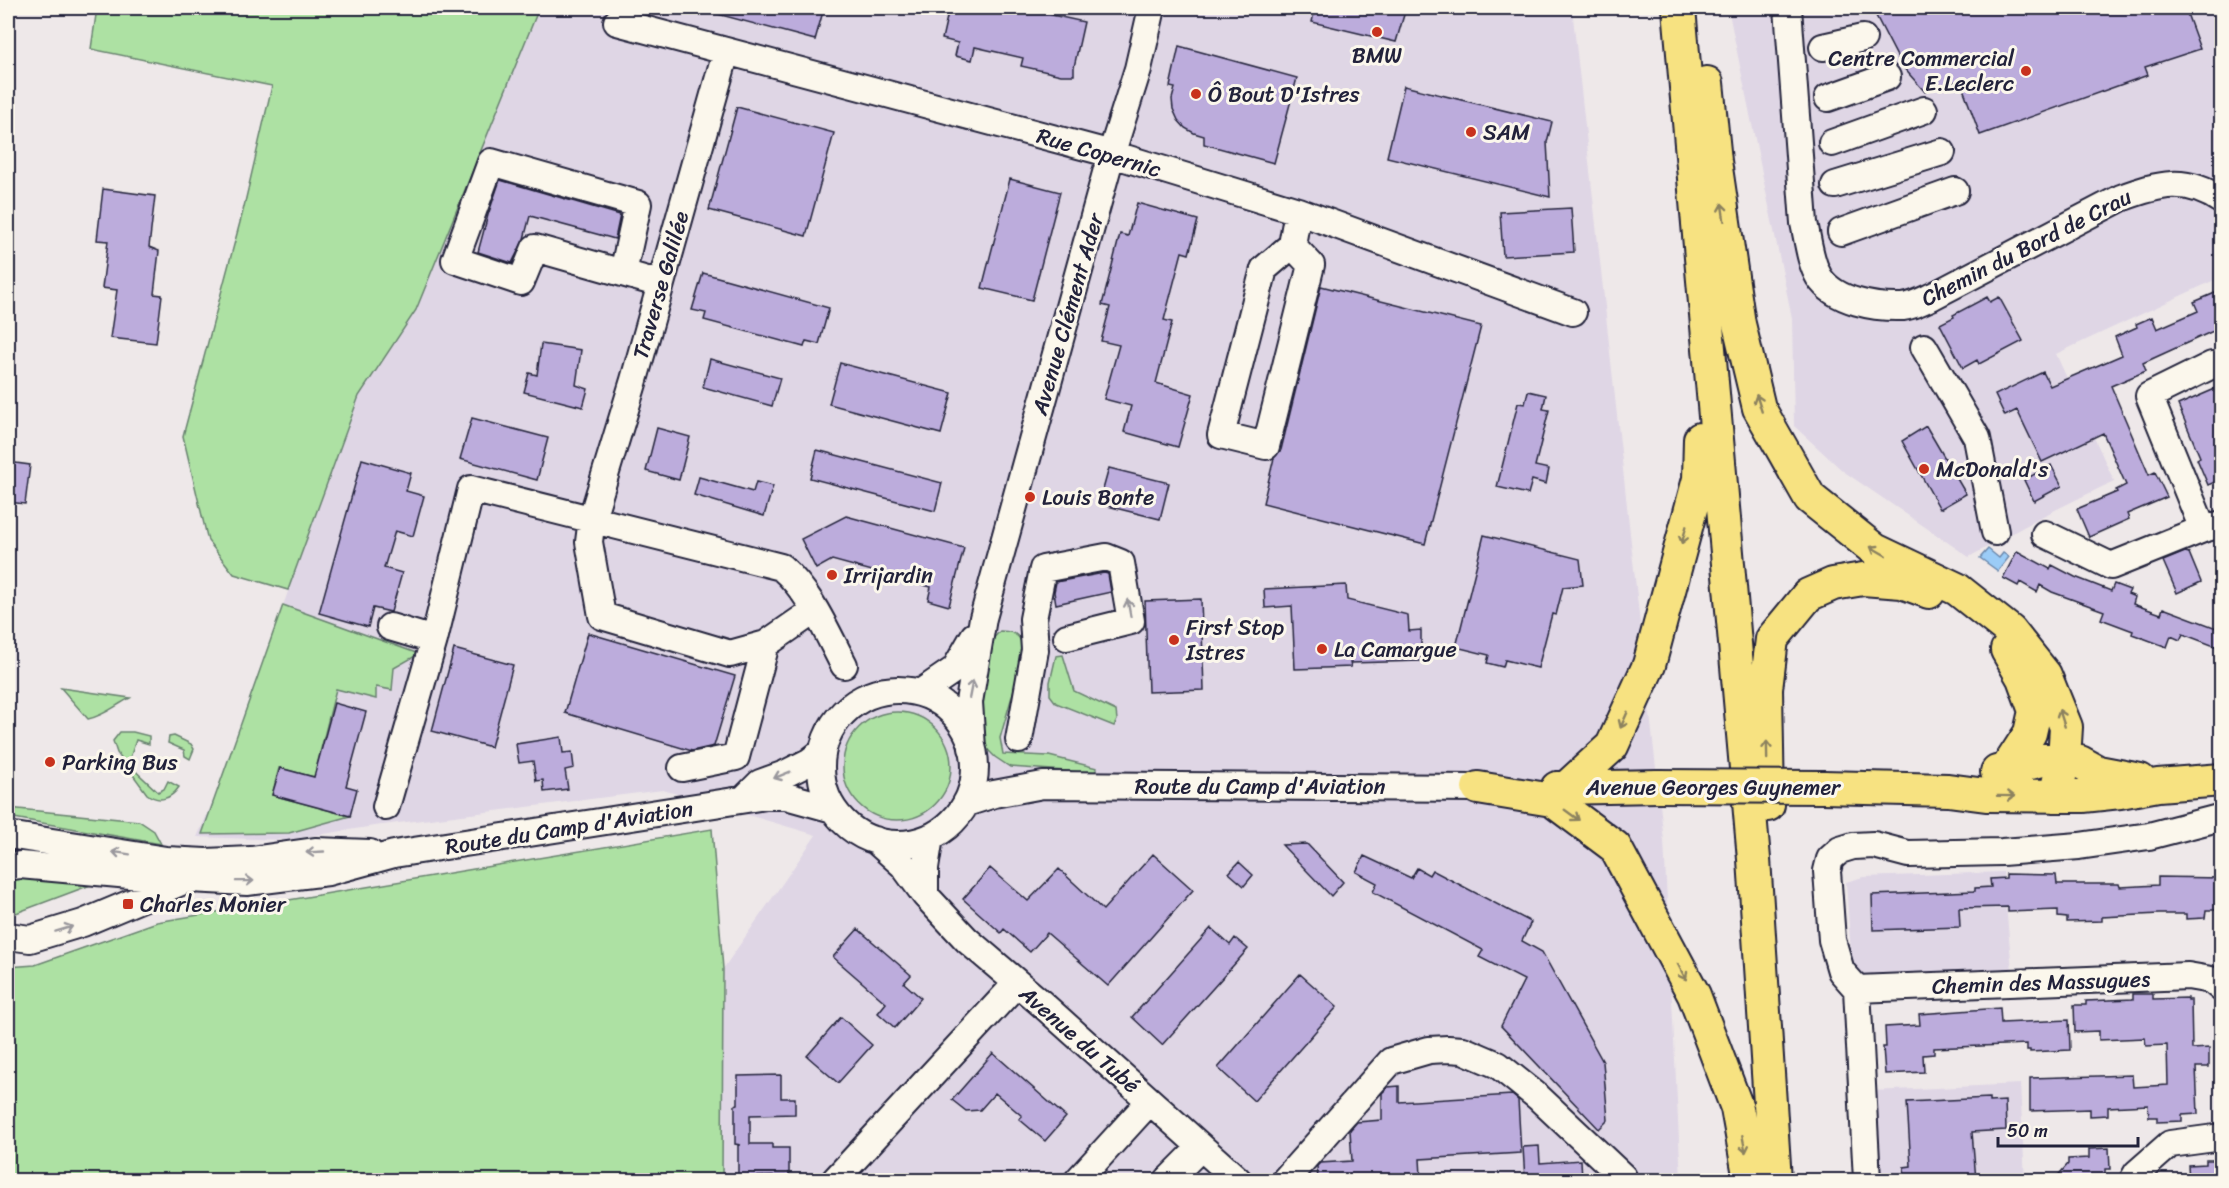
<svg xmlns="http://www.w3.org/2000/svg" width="2229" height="1188" font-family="Sriracha,sans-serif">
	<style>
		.built { fill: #dfd6e5 }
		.green { fill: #ade1a3; stroke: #68826f; stroke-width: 1.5 }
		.water { fill: #9bccf7; stroke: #6b88ac; stroke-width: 1.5 }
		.building { fill: #bcacdc; stroke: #22223b; stroke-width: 1.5 }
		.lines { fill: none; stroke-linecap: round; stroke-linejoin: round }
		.minor-casing { stroke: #22223b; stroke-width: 30 }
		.major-casing { stroke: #22223b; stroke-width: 36 }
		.minor { stroke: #fbf7ec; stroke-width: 26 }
		.major { stroke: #f7e281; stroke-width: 32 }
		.major-bridge-casing { stroke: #22223b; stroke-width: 36; stroke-linecap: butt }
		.major-bridge { stroke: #f7e281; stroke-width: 32 }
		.oneway { stroke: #8c825e }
		.oneway2 { stroke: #99979c }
		.poi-dot { fill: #c8321e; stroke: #fbf7ec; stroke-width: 2 }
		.labels { text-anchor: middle; stroke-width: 6; stroke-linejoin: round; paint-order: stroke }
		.poi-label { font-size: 22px; fill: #22223b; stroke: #fbf7ec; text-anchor: start }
		.street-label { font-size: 22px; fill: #22223b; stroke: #fbf7ec }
	</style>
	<rect width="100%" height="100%" fill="#eee8e9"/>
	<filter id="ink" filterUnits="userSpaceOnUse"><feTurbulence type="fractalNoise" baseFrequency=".0167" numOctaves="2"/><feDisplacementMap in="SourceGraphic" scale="12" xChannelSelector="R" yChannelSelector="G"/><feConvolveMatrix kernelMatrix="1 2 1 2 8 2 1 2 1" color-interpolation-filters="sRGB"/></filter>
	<g filter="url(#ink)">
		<path class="built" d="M534,8h1038l92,833 17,339h-959l1,-211 93,-134 -153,-45 -289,36 -88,14 -89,-3 21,-47 26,-77 115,-317 57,-86z
			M1728,8h493v269l-165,77 58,127 -69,34 -76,42 -126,-86 -49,-45 -2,-108z
			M2003,872l9,99 -145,7 -15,-9 -6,-87 17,-5z
			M2020,1084l5,96h-146l-6,-89z"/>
		<path class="green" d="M97,8h442l-123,302 -57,86 -71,194 -54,-16 -26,-33 -25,-105 60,-225 29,-125 -181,-37z
			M283,605l136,49 -25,14 -2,22 -16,-3v12l-40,-10 -22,88 -35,-9 -7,27 78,21 -61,17 -87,1z
			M1000,631c20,0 23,9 23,27l-23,80 3,16 46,2 48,12 -2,5 -85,-6 -15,-10 -12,-12 -5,-54 12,-49z
			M1063,655l11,36 42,20 1,9 -3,6 -58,-23 -6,-8v-13l6,-26z
			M61,688l69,10c-14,7 -26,18 -42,21z
			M843 766a54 54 0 1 1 108 0a54 54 0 1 1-108 0Z
			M120,732h13l16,4v8l-13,-4 -8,24 30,28 6,-3 4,-8 11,6c-8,12 -20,16 -32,7l-30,-41 -4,-12z
			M174,736l17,8 3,5 -4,10 -5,-3 -1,-6 -16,-7 1,-6z
			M8,808l131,13 15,10 7,13 -147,-26 -6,-5z
			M712,829l11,140 -1,211h-714v-213l27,-2 122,-43z
			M8,875l96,5 -88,33 -8,-1z"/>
		<path class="water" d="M1988,549l11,9 4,-5 6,4 -11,14 -18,-13z"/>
		<path class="building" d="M711,8h113l-9,32 -105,-28z
			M949,8h71l64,14 -10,45v8h-13l-40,-9 2,-8 -48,-11 -3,13 -17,-4 3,-13 -16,-4z
			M1315,8h91l-10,34 -84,-20z
			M1872,8h313l15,41 -55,18 3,8 -168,60 -20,-55 -35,12 -23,-26z
			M1179,46l118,32 -23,85 -70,-19v-8l-10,-3 -9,-5 -7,-8 -5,-11 -1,-10 3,-11 -5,-1z
			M1404,86l148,36 -5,20 3,55 -163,-40z
			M737,107l97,26 -28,103 -97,-26z
			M1010,179l50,13 -28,108 -50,-12z
			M500,180l120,35 -5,24 -85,-23 -6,23 -12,24 -34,-11 10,-37z
			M103,189l52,7 -6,51 10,4 -5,43 8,1 -6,48 -46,-5 7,-48 -15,-2 6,-47 -11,-1z
			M1137,203l61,17 -9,34 -7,-2 -18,68 8,2 -16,61 37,11 -15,53 -54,-15 7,-26 -27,-7 15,-54 -18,-4 9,-34 -8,-2 18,-71 8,2z
			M1571,208l3,44 -71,4 -3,-44z
			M703,273l126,35 -10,36 -13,-3 -2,6 -100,-27 2,-7 -14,-3z
			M1321,286l160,40 -56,218 -162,-41 11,-45 7,-8z
			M2222,290v37l-79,36 3,8 -35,15 38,89 6,-3 12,25 -40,17 2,5 -40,18 -12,-28 40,-17 -1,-2 10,-5 -23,-52 -61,29 -25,-52 -12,6 -10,-21 48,-23 7,14 72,-31 -7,-18 22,-10 -1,-3 16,-7 5,12 41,-18 -4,-9z
			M1987,297l3,5 9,-5 24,44 -44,23 -2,-4 -14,8 -23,-44 14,-7 -1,-2z
			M541,344l40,6 -5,35 12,4 -5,18 -59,-15 5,-19 8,2z
			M710,359l70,19 -8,28 -69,-19z
			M840,363l112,30 -11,41 -112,-30z
			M2222,386v93l-14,6 -11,-26 3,-2 -22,-52z
			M1528,391l18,4 -3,14 6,1 -14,56 14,3 -3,15 -14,-4 -4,14 -31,-7 21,-84 7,1z
			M472,418l76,20 -11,42 -77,-21z
			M1926,426l40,68 -26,15 -38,-68z
			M657,428l33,9 -11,43 -33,-9z
			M817,450l125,33 -7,28 -125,-33z
			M362,459l49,14 -5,18 18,5 -11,40 -18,-5 -11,37 18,5 -11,39 -18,-4 -5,19 -49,-14z
			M8,462l22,3 -5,39 -17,-2z
			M2051,465l11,21 -28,15 -10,-21z
			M1109,468l60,15 -9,36 -61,-15z
			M699,477l54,15 3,-10 17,4 -9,30 -70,-21z
			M846,516l118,32 -15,58 -21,-6 3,-13 -99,-27 -16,9 -15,-30z
			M1484,535l96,24 3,26 -20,2 -7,28 -4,-1 -14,54 -33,-8 -2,7 -16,-4 2,-8 -33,-8z
			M2017,551l33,18 2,-4 23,12 36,14 3,-7 16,6 -2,4 7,3 -2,7 28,10 2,-6 59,22v19l-39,-15 -3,6 -9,-4 -4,11 -35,-13 1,-3 -32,-12 3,-8 -52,-19 -12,-7 -3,7 -17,-10 -2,4 -15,-8z
			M2185,552l4,1 12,29 -24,11 -14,-32z
			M1104,573l4,1 3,18 -55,12 -2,-12 2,-10z
			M1346,585l1,15 61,15 1,16 12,-1v31l-71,2 1,4 -56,2 -3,-63 -27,2 -1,-19z
			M1201,599l3,91 -56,2 -3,-91z
			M588,633l147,43 -21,70 -22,5 -127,-38z
			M454,649l59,16 -22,82 -59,-16z
			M334,703l32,9 -20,74 11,3 -7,27 -78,-21 8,-27 34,9z
			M561,737l2,16 9,-1 2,16 -9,2 3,19 -24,3 -1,-12 -7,1 -3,-20 -14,2 -3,-19z
			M1307,844l36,38 -12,14 -49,-51z
			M1153,854l40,36 -85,96 -61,-53 -17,19 -26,-23 -3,4 -38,-34 27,-31 38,33 31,-32 44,41z
			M1364,856l47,22 6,-10 12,7 3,-5 99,52 -9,19 20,11 61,110 5,58 -9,9 -98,-103 23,-46 -45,-23 4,-7 -110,-58 4,-9 -21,-11z
			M1239,862l14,13 -9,11 -15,-13z
			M2006,874l50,1 1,9h62l1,3 38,-2v-8l64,1v32h-16l-1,8 -19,1v-5h-27l-57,3v4l-35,1v-4l-9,-1v-7l-50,2v-5l-49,1 1,19 -87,3 -1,-35 103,-4v-3l16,-1 -1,-8 16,-1z
			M1211,928l19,17 5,-7 13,11 -86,96 -30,-28z
			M858,929l53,46 -7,8 17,15 -26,30 -17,-15 8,-10 -53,-46z
			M1300,974l37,33 -83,94 -36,-33z
			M2133,994h20v5l35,-1v2h3l1,49 17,-1v19h-13l2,47 -16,1v6l-25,1v-5h-8l-1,-12 -40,2v8l-18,1v-7l-60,2v-33l102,-3 1,12 35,-2 -1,-40 -21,1 -1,-8 -46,2v-9l-24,1 -1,-27h12v-4l47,-2z
			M2000,1008l1,15 68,-3 1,30 -40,2v-2h-3v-6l-93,4v6l-11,1 1,17 -39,2 -2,-27h3l-1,-20 35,-2 -1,-11z
			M841,1017l31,28 -34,38 -31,-27z
			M993,1053l73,64 -21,24 -26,-22 3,-3 -27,-23 -15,17 -14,1 -14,-11z
			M781,1075v23h14v16l-45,1v29h22v4h17v28l-51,1v-32h3l-6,-1v-39l3,-1v-28z
			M1399,1086v16l113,-7 6,5 3,53 -101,6 1,17 -67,4h-36l-1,-14 3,-3 32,-2 -2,-31 7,-8 25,-2v-27l6,-6z
			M1989,1098v4l16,-1 1,29 -34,2 4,48h-71l-1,-13 7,-1 -4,-64z
			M1539,1146l1,17 41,-3 1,20h-57l-2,-33z
			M2109,1148l1,21h-5v11h-51l14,-16v-5l21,-1v-9z
			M2206,1160h16v20h-33l-1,-15 18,-1z"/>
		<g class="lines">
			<defs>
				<path id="minor" d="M1788,8l16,215c4,17 6,39 15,54 16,25 57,31 84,30 10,-1 21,-7 30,-11l188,-98c38,-14 65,-22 101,3
					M617,22l495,132 186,57 275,101
					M1823,47l40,-9
					M726,52l-92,328 -42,138 -3,24 13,74 128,38 36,-10 49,-34
					M1828,98l59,-21
					M1832,143l92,-33
					M1835,185l107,-33
					M1841,232l114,-41
					M1292,245l19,20 -45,181 -45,-11 43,-166 28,-24 6,-34
					M623,273l15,-69 -147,-42 -36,98 66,22 14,-34 126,36
					M1924,347l53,91 18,94
					M2203,529l-54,-133 63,-31
					M2045,534l66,32 92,-37 19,-5
					M390,627l44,13
					M821 767a77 77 0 1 1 154 0a77 77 0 1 1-154 0Z
					M920,693l35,-24 19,-33
					M1019,740l16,-90 -2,-31 10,-50 63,-12 15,6 10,58 -64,16
					M972,748l-3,-46 14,-84 128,-463 27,-86 14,-61
					M682,768l54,-11 30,-113
					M746,797l14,-14 25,-9 24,-12 13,-10
					M966,803l28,-9 49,-9 435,3
					M386,807l48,-167 37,-151 310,78c30,26 45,64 63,98
					M8,835l158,25 40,2 45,-2 64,-9 55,2
					M875,840l28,25 22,30v-27l5,-31
					M8,867l12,-2 132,12 95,5 81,-10 66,-18 372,-58h20l47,13
					M925,895l42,45 75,64 196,176
					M8,936l22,3 53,-16 98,-41
					M1857,989l331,-13 23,4 11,9
					M835,1180l182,-197
					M1078,1180l72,-79
					M1168,1180l33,-33
					M1285,1180l106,-119 38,-11 19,-1 15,1 35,15 40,32 85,80 1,3
					M1867,1180l-10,-191 -16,-18 -9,-31 -5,-69 3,-12 10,-9 13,-4 21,-1 34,9 94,-2 77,-6 70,-10 73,-19
					M2133,1180l4,-7 33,-29 52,-7"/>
				<path id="major" d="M1679,8l75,851 21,321
					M1707,83l8,78 24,163 20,84 51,90 65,52 82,39 53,42 35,44 21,52 -2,33 -9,36
					M2006,770l24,-37 5,-22 -12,-33 -16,-28
					M1997,772l45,-12h22l16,2 18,10 42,8
					M1823,787l125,3 38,5 97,1 37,-4 38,-7 64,-5
					M1478,788l74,12 63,47 79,148 43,113 13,72
					M1557,788l101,-2
					M1566,788l46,-42 37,-81 50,-186 1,-40
					M1768,805l-2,-116 6,-50 36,-44 25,-11 30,-5 39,3 27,10"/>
			</defs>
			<use href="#minor" class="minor-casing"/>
			<use href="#major" class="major-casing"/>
			<use href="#minor" class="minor"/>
			<use href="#major" class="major"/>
			<defs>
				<path id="major-bridge" d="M1658,786l165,1"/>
			</defs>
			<use href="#major-bridge" class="major-bridge-casing"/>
			<use href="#major-bridge" class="major-bridge"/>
		</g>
		<defs><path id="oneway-shaft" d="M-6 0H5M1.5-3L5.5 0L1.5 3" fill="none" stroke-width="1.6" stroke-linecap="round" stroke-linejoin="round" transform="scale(1.5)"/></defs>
		<g class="oneway">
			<use href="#oneway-shaft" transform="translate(1723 212) rotate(-98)"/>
			<use href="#oneway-shaft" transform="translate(1759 403) rotate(-108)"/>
			<use href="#oneway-shaft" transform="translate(1684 535) rotate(105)"/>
			<use href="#oneway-shaft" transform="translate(1878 551) rotate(-150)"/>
			<use href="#oneway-shaft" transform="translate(2062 718) rotate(-108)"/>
			<use href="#oneway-shaft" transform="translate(1624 720) rotate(114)"/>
			<use href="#oneway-shaft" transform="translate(1767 750) rotate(-91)"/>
			<use href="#oneway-shaft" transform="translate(2006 796) rotate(1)"/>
			<use href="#oneway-shaft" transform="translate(1572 815) rotate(36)"/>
			<use href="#oneway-shaft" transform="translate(1682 972) rotate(62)"/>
			<use href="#oneway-shaft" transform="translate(1744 1144) rotate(79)"/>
		</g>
		<g class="oneway2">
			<use href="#oneway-shaft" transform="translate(1129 608) rotate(-100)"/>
			<use href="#oneway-shaft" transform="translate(971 689) rotate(-79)"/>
			<use href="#oneway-shaft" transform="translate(782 775) rotate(158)"/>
			<use href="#oneway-shaft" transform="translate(315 852) rotate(177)"/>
			<use href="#oneway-shaft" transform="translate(121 853) rotate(-171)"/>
			<use href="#oneway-shaft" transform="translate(245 881) rotate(-1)"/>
			<use href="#oneway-shaft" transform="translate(64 929) rotate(-17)"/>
		</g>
	</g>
	<g class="poi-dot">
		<circle cx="1377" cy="32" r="6"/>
		<circle cx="2026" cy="71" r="6"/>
		<circle cx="1196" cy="94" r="6"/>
		<circle cx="1471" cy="132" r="6"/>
		<circle cx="1924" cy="469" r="6"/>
		<circle cx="1030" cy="497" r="6"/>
		<circle cx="832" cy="575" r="6"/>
		<circle cx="1174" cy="640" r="6"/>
		<circle cx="1322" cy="649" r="6"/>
		<circle cx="50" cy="762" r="6"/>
		<rect x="122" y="898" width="12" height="12" rx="3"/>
	</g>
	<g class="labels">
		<g class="poi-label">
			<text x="1377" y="63" text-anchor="middle">BMW</text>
			<text x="2014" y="66" text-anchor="end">Centre Commercial<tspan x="2014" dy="25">E.Leclerc</tspan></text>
			<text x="1208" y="102">Ô Bout D'Istres</text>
			<text x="1483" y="140">SAM</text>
			<text x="1936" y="477">McDonald's</text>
			<text x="1042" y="505">Louis Bonte</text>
			<text x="844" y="583">Irrijardin</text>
			<text x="1186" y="635">First Stop<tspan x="1186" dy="25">Istres</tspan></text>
			<text x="1334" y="657">La Camargue</text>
			<text x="62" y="770">Parking Bus</text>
			<text x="140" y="912">Charles Monier</text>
		</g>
		<g class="street-label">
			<text transform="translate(1099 152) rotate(16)" y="8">Rue Copernic</text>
			<text transform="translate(2026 247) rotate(-27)" y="8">Chemin du Bord de Crau</text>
			<text transform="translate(660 285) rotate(-74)" y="8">Traverse Galilée</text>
			<text transform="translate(1067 314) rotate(-74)" y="8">Avenue Clément Ader</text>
			<text x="1260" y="794">Route du Camp d'Aviation</text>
			<text x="1713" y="795">Avenue Georges Guynemer</text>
			<text transform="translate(569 827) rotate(-9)" y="8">Route du Camp d'Aviation</text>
			<text transform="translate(2041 982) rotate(-2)" y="8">Chemin des Massugues</text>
			<text transform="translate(1080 1039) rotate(41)" y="8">Avenue du Tubé</text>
		</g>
	</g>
	<rect width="2229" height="1188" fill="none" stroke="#fbf7ec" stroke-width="30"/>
	<rect x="15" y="15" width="2199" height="1158" fill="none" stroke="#22223b" stroke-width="2" filter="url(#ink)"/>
	<path d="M1998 1137v9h140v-9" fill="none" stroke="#22223b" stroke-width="3"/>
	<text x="2007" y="1137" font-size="18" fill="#22223b" stroke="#fbf7ec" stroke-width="4.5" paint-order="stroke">50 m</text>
</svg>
